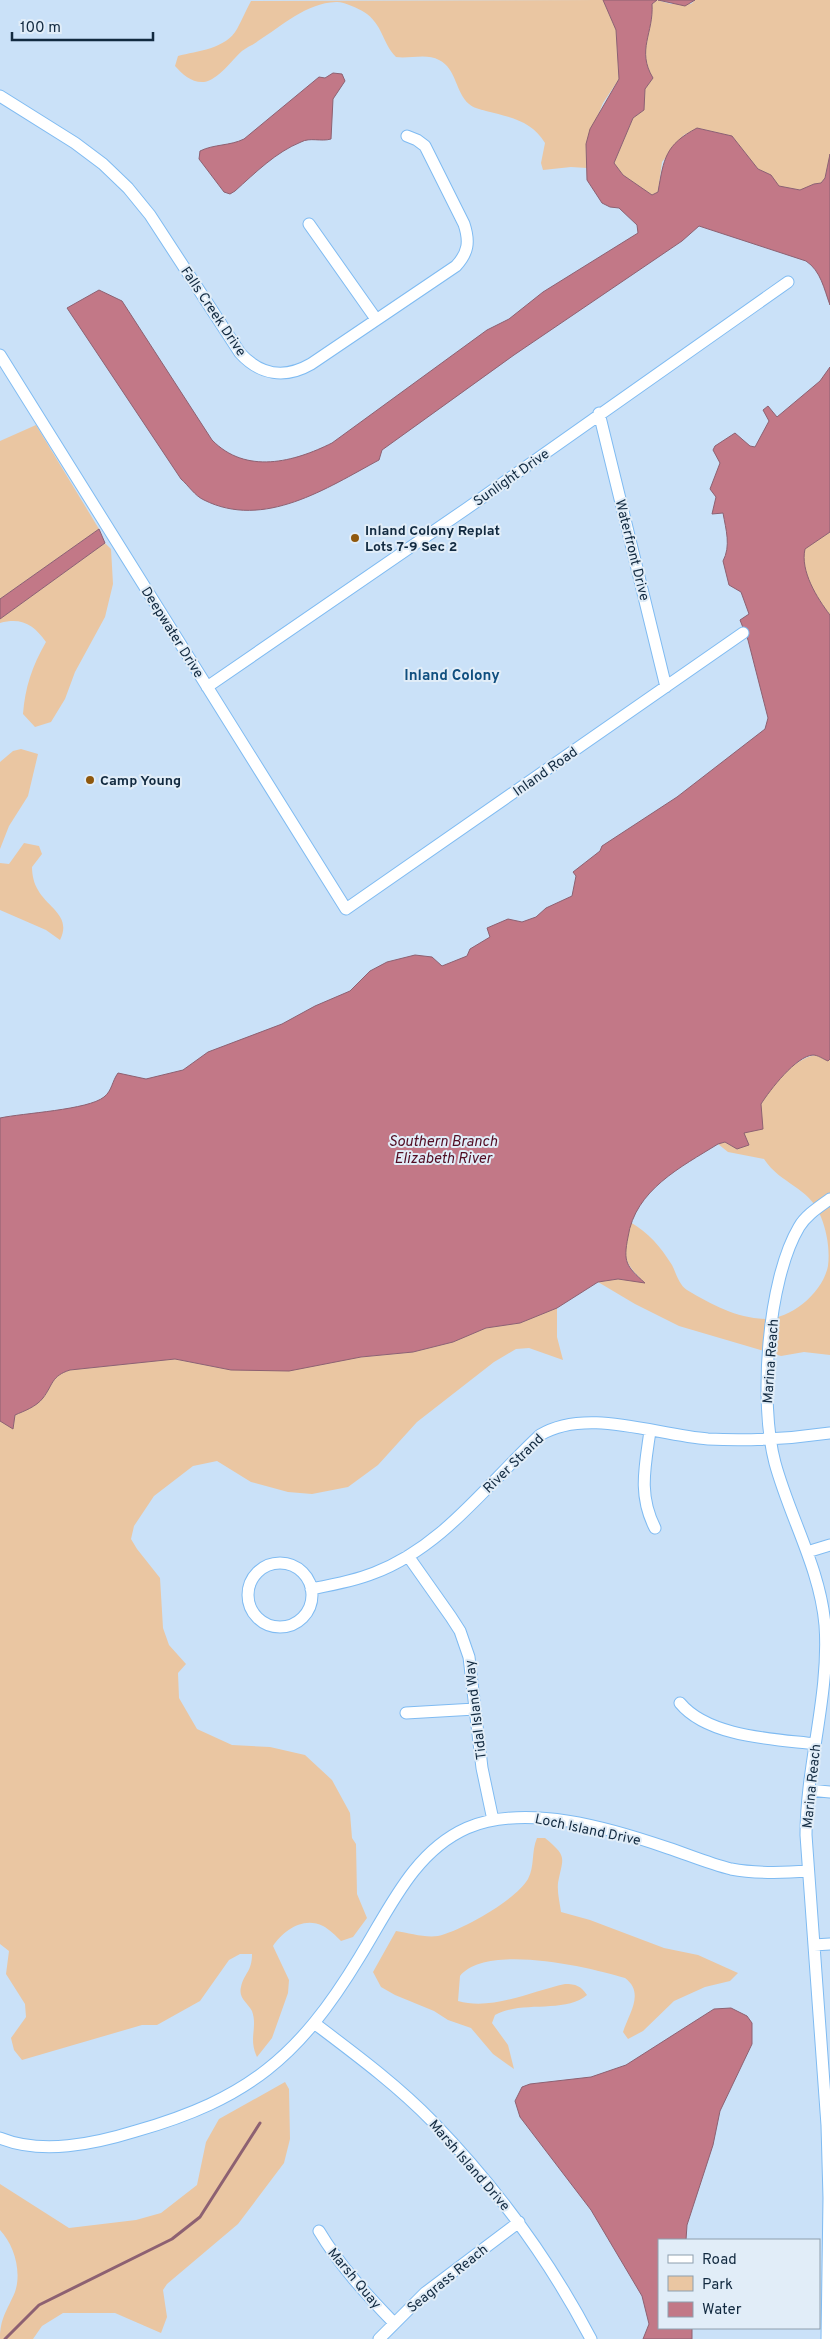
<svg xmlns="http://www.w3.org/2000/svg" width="830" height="2339" font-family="Overpass,sans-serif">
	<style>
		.green { fill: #eac6a2 }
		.water { fill: #c27887; stroke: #8d6172 }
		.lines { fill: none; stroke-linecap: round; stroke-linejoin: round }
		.stream { stroke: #8d6172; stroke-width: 3 }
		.minor-casing { stroke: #7fbbf2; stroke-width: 13 }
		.minor { stroke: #fff; stroke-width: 11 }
		.poi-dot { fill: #8f580d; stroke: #e1edf8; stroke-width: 2 }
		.labels { text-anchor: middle; stroke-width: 4; stroke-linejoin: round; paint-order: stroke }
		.street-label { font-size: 14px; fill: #122a40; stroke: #e1edf8 }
		.poi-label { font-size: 14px; font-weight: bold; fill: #122a40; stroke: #e1edf8; text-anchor: start }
		.neighbourhood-label { font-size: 15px; font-weight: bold; fill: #104f7f; stroke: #e1edf8 }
		.water-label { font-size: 15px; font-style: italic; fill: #520d23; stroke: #e1edf8 }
	</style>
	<rect width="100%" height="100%" fill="#cae1f8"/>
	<path class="green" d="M603,0l13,30 3,49 -16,24 -17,41 1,24 -16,-1 -28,3 -2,-7 4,-20c-13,-22 -35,-26 -59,-32 -6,-2 -13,-3 -17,-7 -14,-12 -12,-35 -30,-44 -12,-7 -30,-1 -43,-3 -14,-14 -13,-33 -32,-45 -6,-4 -22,-11 -28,-10 -30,1 -54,24 -78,39 -5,4 -11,6 -16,10 -10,9 -24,29 -38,31 -12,1 -22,-8 -29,-16l3,-10c19,-5 48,-7 59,-27 5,-9 9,-19 14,-28z
		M657,0l14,4h20l4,-4h135v154l-5,24 -4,5 -7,1 -13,6 -23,-4 -7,-11 -13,-6 -26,-33 -34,-8 -14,7 -22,27 -4,30 -6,3 -29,-20 -9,-12 19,-45 11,-8 1,-21 8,-11c-17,-29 1,-45 -1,-74z
		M36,425l63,104 -99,70v-158z
		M830,532v83c-13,-17 -30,-43 -26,-66z
		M105,543l6,6 2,35 -8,33 -30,55 -10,27 -14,23 -16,5 -12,-13c2,-26 9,-48 23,-72 -12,-17 -24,-25 -46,-19v-4z
		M21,749l17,5 -10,42 -19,30 -9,23v-87l13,-11z
		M24,843l15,3 3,8 -10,13c0,8 2,17 6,23 10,18 34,26 22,50l-14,-10 -46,-20v-47l9,1z
		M816,1055l12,6 2,-2v296l-26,-3 -23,4 -102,-30 -44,-22 -37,-22 20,-3 26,3c-25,-23 -19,-29 -14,-60 19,11 30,24 42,43 4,8 7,20 15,25 25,15 50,28 78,29 27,0 58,-27 63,-53 2,-16 -1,-34 -7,-49 -12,-31 -40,-32 -57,-58l-36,-7 -10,-8 7,-2 12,7 12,-4 -6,-12c15,-25 41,-73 73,-78z
		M557,1308v29l6,23 -34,-12 -13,1 -22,13 -77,60 -39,43 -30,22 -36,7 -24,-2 -37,-10 -34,-21 -24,5 -39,30 -20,30 -3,13 6,10 23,29 3,50 6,17 17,19 -8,9 1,25 18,31 35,16 38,2 35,8 27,25 18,33 2,25 4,6 1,50 10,24 -14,19 -12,4c-5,-5 -12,-12 -18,-15 -20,-10 -40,5 -50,20l16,34 -1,13 -16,45 -15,19c-9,-19 1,-29 -5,-46 -4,-8 -14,-13 -11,-24 3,-14 11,-15 11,-33h-12l-11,6 -29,41 -43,24h-15l-120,35 -8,-10 -3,-12 15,-21 -1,-13 -19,-30 3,-23 -9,-7v-523l13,7 2,-13c9,-4 21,-8 28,-17 10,-13 8,-22 27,-28l105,-11 56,11 182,-18 40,-10 33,-14 34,-5z
		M537,1838h8c23,19 18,19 13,45 -1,10 2,20 3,29l29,8 74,28 34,7 40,18 -8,8 -25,6 -31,14 -31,30 -15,8 -5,-7c6,-19 22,-39 2,-54 -36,-11 -138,-35 -165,-2l-2,25c34,10 74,-10 107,-17 11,0 16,2 22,11 -22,19 -66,5 -92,20l-3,8 16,22 6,24 -21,-15 -22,-26 -23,-8 -14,-9 -39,-16 -14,-8 -8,-15 23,-41c13,2 29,7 42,5 23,-5 78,-36 90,-57 7,-13 3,-27 9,-41z
		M285,2082l4,7 1,50 -6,24 -46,61 -71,60 -4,6 4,27 -6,16 -46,-20h-52l-21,13 -9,13h-33c0,-21 7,-28 15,-47 7,-21 -1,-47 -15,-62v-46l69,44 67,-8 25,-7 36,-28 9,-43 13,-23z"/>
	<path class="water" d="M603,0h54l-5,4c2,29 -16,46 1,74l-8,11 -1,21 -11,8 -19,45 9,12 29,20 6,-3c6,-34 7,-47 39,-64l35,8 26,33 13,6 8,11 21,4 14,-6 7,-1 4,-5 5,-24v151c-6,-16 -9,-34 -24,-44l-107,-35 -17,15 -168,114 -132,95 -3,10c-52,28 -115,70 -175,40 -9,-4 -16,-15 -23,-21l-114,-171 32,-18 23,11 90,139c34,35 82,22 120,3l155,-113 22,-11 34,-27 95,-59 -1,-8 -18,-17 -9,-1 -8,-4 -15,-23 -1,-36 4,-15 29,-50 -3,-49z
		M658,0h37l-10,6z
		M333,73l9,1 3,7 -12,18 -2,40c-10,3 -21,-2 -30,3 -25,10 -46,31 -66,49l-5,3 -6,-2 -25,-33 1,-8c14,-7 30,-5 44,-12l75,-62 6,1z
		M830,367v165l-25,17c-5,22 12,49 25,66v444l-2,2c-5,-2 -10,-6 -15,-6 -17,1 -43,35 -52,49l2,25 -19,4 5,12 -12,4 -12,-7 -7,2c-37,23 -83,46 -90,93 -5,25 -2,29 17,46l-27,-4 -20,3 -41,26 -37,15 -34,5 -33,14 -40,10 -52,5 -72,14 -58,-1 -56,-11 -105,11c-19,6 -17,15 -27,28 -7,9 -19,13 -28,17l-2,14 -13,-8v-303c23,-5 88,-8 104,-21 8,-6 8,-16 14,-24l28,6 37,-9 25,-18 74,-28 33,-18 35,-15 20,-20 17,-9 28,-7 17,2 10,9 25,-10 3,-7 20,-12 -3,-9 21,-9 14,3 14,-5 10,-9 26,-12 4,-20 -3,-4 27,-21 2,-5 75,-49 88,-68 3,-11 -20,-78 -8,-20 9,-6 -8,-22 -12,-7 -6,-24c8,-15 3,-31 0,-48l-11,1 4,-17 -6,-8 10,-26 -7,-13 2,-4 20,-13 15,13 5,1 14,-26 -6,-11 5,-4 9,11 43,-36z
		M99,529l6,14 -105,76v-20z
		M731,2008l16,8 5,7v21l-32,67 -7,34 -26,80 -1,15h-27v88h33v11h-49l6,-15 -7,-28 -51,-86 -71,-93 -5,-16 7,-14 8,-3 61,-7 35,-12 88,-56z"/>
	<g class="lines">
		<path class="stream" d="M5,2339l34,-34 133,-66 28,-22 60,-94"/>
		<defs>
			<path id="minor" d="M0,96l75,47 28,21 25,24 22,27 90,138c20,22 45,26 71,11l145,-98c12,-13 14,-24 8,-42l-39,-78 -8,-6 -10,-4
				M309,224l67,95
				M0,355l346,554 397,-276
				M599,413l67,274
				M207,687l259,-178 322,-227
				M650,1431c-5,36 -12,64 5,97
				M807,1552l23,-7
				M408,1556l43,61 9,14 9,26 13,111 11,52
				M248 1595a32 32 0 1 1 64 0a32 32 0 1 1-64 0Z
				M311,1589c21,-4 43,-8 63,-16 69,-26 113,-89 166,-138 47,-28 115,0 168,4 41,2 81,0 122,-6
				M680,1703c28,34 94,36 135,41
				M406,1713l69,-4
				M809,1790l21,2
				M814,1945l16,-1
				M314,2023c41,31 83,62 119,99 63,65 116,137 158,217
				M0,2138c42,17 94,6 136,-7 112,-32 163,-74 223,-173 30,-48 54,-106 108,-130 59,-25 143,0 201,20 21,7 42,16 63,21 26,5 51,4 77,2
				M319,2231c21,35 47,63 75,92
				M379,2339l46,-46 94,-71
				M827,2339l2,-141 -2,-73 -21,-290c0,-70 24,-140 19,-210 -5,-57 -35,-107 -50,-162 -16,-60 -8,-182 24,-236 7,-12 20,-20 31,-28"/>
		</defs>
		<use href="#minor" class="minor-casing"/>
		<use href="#minor" class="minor"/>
	</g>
	<g class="poi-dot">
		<circle cx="355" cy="538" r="5"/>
		<circle cx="90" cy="780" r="5"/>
	</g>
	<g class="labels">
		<g class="street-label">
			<text transform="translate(214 311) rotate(56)" y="5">Falls Creek Drive</text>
			<text transform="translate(511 477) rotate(-35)" y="5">Sunlight Drive</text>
			<text transform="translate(633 550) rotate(76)" y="5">Waterfront Drive</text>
			<text transform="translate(173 632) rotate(58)" y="5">Deepwater Drive</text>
			<text transform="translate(545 771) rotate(-35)" y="5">Inland Road</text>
			<text transform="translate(770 1361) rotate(-86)" y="5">Marina Reach</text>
			<text transform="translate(513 1463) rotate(-44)" y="5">River Strand</text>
			<text transform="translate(475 1710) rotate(-97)" y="5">Tidal Island Way</text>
			<text transform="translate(811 1786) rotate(-84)" y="5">Marina Reach</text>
			<text transform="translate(588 1829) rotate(12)" y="5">Loch Island Drive</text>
			<text transform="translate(470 2165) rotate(49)" y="5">Marsh Island Drive</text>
			<text transform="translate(355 2278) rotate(50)" y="5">Marsh Quay</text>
			<text transform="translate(447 2278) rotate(-39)" y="5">Seagrass Reach</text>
		</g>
		<g class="poi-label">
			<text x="365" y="535">Inland Colony Replat<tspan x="365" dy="16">Lots 7-9 Sec 2</tspan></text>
			<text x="100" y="785">Camp Young</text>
		</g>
		<g class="neighbourhood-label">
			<text x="452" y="680">Inland Colony</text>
		</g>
		<g class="water-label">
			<text x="443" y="1146">Southern Branch<tspan x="443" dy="17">Elizabeth River</tspan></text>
		</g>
	</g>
	<rect x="658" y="2239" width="162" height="90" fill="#e1edf8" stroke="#8e9fae"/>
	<rect x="668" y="2255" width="25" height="8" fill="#ffffff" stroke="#8e9fae"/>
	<text x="702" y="2264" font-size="15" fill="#122a40">Road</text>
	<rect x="668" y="2276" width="25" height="15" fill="#eac6a2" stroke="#8e9fae"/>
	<text x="702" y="2289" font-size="15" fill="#122a40">Park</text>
	<rect x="668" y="2302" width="25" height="15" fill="#c27887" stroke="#8e9fae"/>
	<text x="702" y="2314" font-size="15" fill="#122a40">Water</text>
	<path d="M12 32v8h141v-8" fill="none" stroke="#122a40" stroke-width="2.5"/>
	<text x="20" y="32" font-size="15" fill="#122a40" stroke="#e1edf8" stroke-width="4" paint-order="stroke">100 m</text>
</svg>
